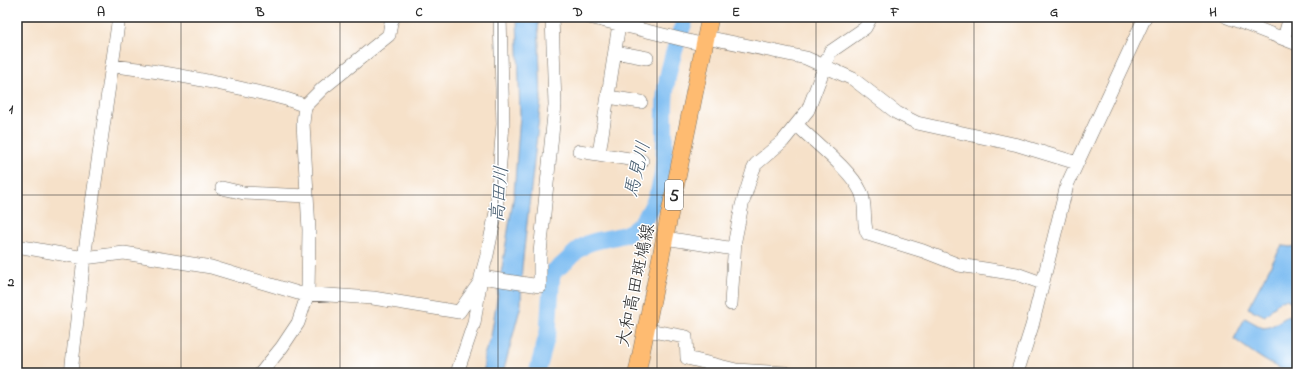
<svg xmlns="http://www.w3.org/2000/svg" width="1314" height="390" font-family="'Indie Flower','Klee One',sans-serif">
	<style>
		.water { fill: #7ebdf2; stroke: #54748e }
		.lines { fill: none; stroke-linecap: round; stroke-linejoin: round }
		.river { stroke: #7ebdf2; stroke-width: 17 }
		.minor-casing { stroke: #726b62; stroke-width: 14 }
		.major-casing { stroke: #726b62; stroke-width: 18 }
		.minor { stroke: #fff; stroke-width: 13 }
		.major { stroke: #febb71; stroke-width: 17 }
		.grid { fill: none; stroke: #2b2b2b; stroke-width: 1; stroke-opacity: 0.55 }
		.labels { text-anchor: middle; stroke-width: 3; stroke-linejoin: round; paint-order: stroke }
		.shield { fill: #fff; stroke: #6b6b6b; stroke-width: 1 }
		.shield-label { font-size: 17px; font-weight: bold; fill: #2b2b2b }
		.street-label { font-size: 18px; fill: #2b2b2b; stroke: #fff }
		.water-label { font-size: 19px; font-style: italic; fill: #485e71; stroke: #fff }
		.neatline { fill: none; stroke: #2b2b2b; stroke-width: 1.5 }
		.grid-label { font-size: 13px; text-anchor: middle; font-weight: bold; fill: #2b2b2b }
	</style>
	<rect width="100%" height="100%" fill="#fff"/>
	<filter id="ink" filterUnits="userSpaceOnUse"><feTurbulence type="fractalNoise" baseFrequency=".025" numOctaves="2"/><feDisplacementMap in="SourceGraphic" scale="8" xChannelSelector="R" yChannelSelector="G"/><feConvolveMatrix kernelMatrix="1 2 1 2 8 2 1 2 1" color-interpolation-filters="sRGB"/></filter>
	<filter id="wash" filterUnits="userSpaceOnUse"><feTurbulence type="fractalNoise" baseFrequency=".012" numOctaves="4" result="noise"/><feDisplacementMap in="SourceGraphic" scale="16" xChannelSelector="R" yChannelSelector="G"/><feGaussianBlur stdDeviation="0.9" result="paint"/><feColorMatrix in="noise" values="0 0 0 0 0 0 0 0 0 0 0 0 0 0 0 0 0 1.4 0 .05"/><feComposite in="paint" operator="in"/></filter>
	<g filter="url(#wash)">
		<rect width="100%" height="100%" fill="#f6e1c9"/>
		<path class="water" d="M517,17h21l3,83 -19,167 -1,38 -18,68h-19v-18l7,-19 23,-142 6,-79z
			M1282,245l7,2 8,-1v58l-11,-5 -5,1 -16,16 -17,-8z
			M1288,316l9,6v51c-18,0 -49,-24 -63,-34l11,-21 18,10 7,-1z"/>
		<g class="lines">
			<path class="river" d="M537,373l11,-41 4,-60c14,-7 21,-21 35,-28 18,-8 39,-4 53,-20 33,-37 22,-85 25,-128 2,-27 12,-54 21,-79"/>
		</g>
	</g>
	<g filter="url(#ink)">
		<g class="lines">
			<defs>
				<path id="minor" d="M589,17l116,28
					M1227,17l70,27
					M706,37l100,21 47,21 44,34 20,10 101,22 59,18
					M1284,38l6,-21
					M615,52l32,6
					M112,66c44,4 88,13 132,23 21,5 42,8 61,17
					M608,97l33,5
					M797,125c18,18 53,44 64,67 6,13 1,34 7,42l55,17 36,14 58,9 25,9
					M579,151l63,10
					M599,154l20,-130
					M222,188l22,5 63,3
					M665,238l69,11
					M17,246l67,12 40,-5 87,14 87,26 75,5 86,14 21,-30
					M481,277l59,9v-33l15,-148 -3,-88
					M731,304l4,-64 7,-35 11,-35 3,-6 27,-23 25,-31 22,-58 35,-24 6,-11
					M647,330l39,7 1,21 49,12 50,3
					M71,373l13,-115 35,-241
					M261,373l21,-26 16,-24 10,-30 1,-63 -6,-107 2,-17 18,-18 66,-53 2,-13 3,-5
					M457,373l17,-50 7,-46 6,-22 9,-43 7,-88 -3,-107
					M1017,373l15,-47 35,-141 78,-168"/>
				<path id="major" d="M637,373l73,-356"/>
			</defs>
			<use href="#minor" class="minor-casing"/>
			<use href="#major" class="major-casing"/>
			<use href="#minor" class="minor"/>
			<use href="#major" class="major"/>
		</g>
	</g>
	<path class="grid" d="M181,17v356M340,17v356M498,17v356M657,17v356M816,17v356M974,17v356M1133,17v356M17,195h1280"/>
	<g class="labels">
		<rect class="shield" x="665" y="180" width="18" height="30" rx="3"/>
		<g class="shield-label">
			<text x="674" y="201">5</text>
		</g>
		<g class="street-label">
			<text transform="translate(635 285) rotate(-78)" y="6">大和高田斑鳩線</text>
		</g>
		<g class="water-label">
			<text transform="translate(636 169) rotate(-76)" y="7">馬見川</text>
			<text transform="translate(498 194) rotate(-85)" y="7">高田川</text>
		</g>
	</g>
	<rect width="1314" height="390" fill="none" stroke="#fff" stroke-width="44"/>
	<rect x="22" y="22" width="1270" height="346" class="neatline"/>
	<g class="grid-label">
		<text x="101" y="16">A</text>
		<text x="260" y="16">B</text>
		<text x="419" y="16">C</text>
		<text x="578" y="16">D</text>
		<text x="736" y="16">E</text>
		<text x="895" y="16">F</text>
		<text x="1054" y="16">G</text>
		<text x="1213" y="16">H</text>
		<text x="11" y="113">1</text>
		<text x="11" y="286">2</text>
	</g>
</svg>
